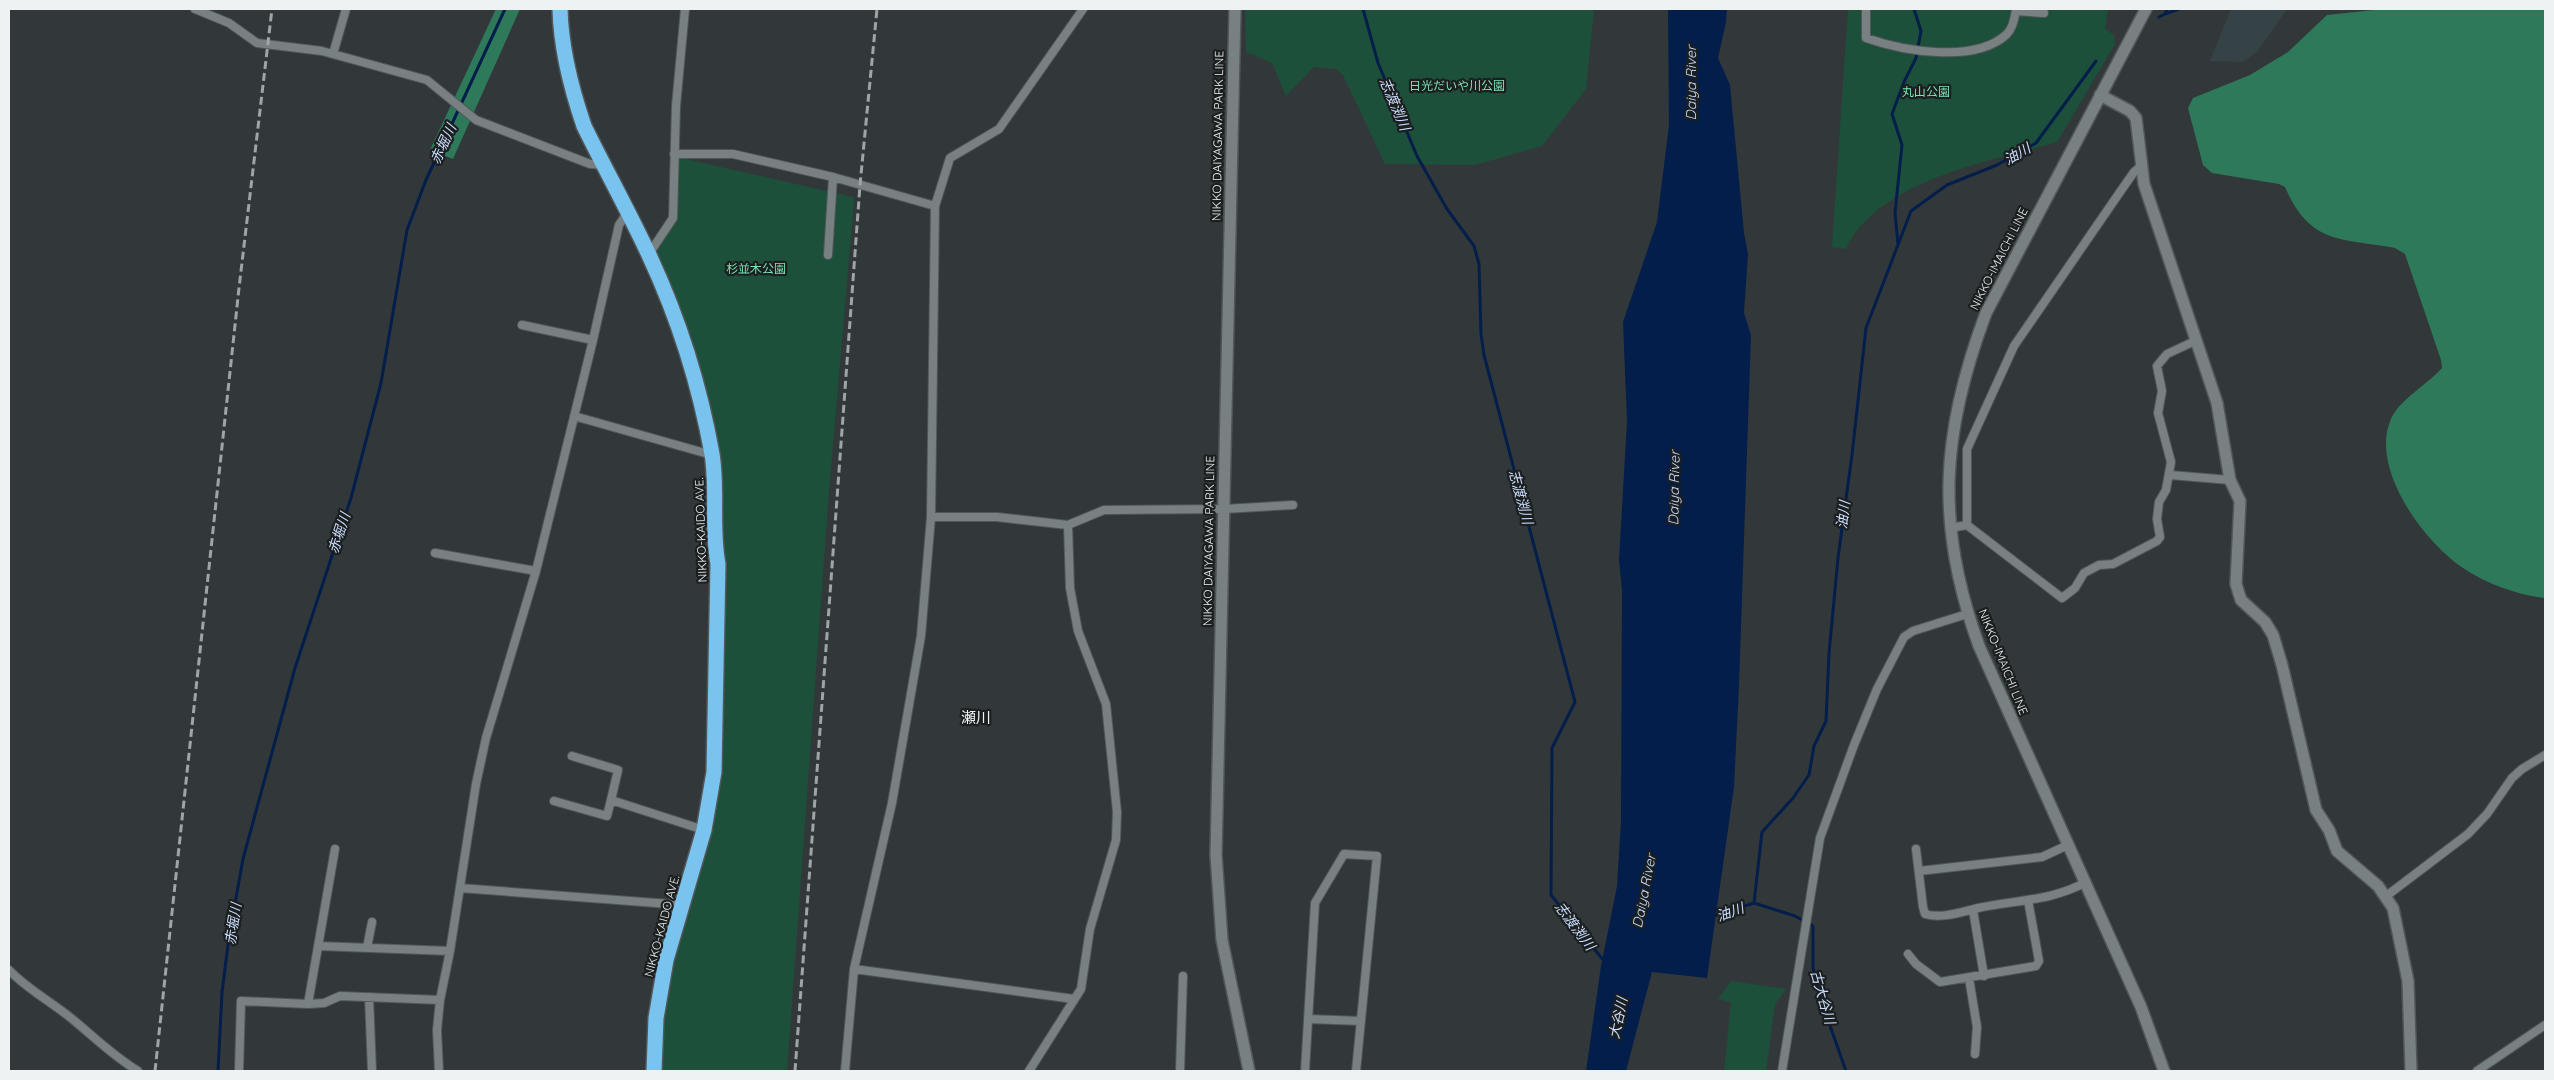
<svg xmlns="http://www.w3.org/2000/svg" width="2554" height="1080" font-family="Quicksand,'Noto Sans JP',sans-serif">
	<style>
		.built { fill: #354346 }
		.green { fill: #1d503a }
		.forest { fill: #2e7959 }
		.water { fill: #031e4b }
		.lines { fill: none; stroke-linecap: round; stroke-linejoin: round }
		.stream { stroke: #031e4b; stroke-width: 3 }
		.street-casing { stroke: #515758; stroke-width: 10 }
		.secondary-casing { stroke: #515758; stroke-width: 14 }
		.highway-casing { stroke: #515758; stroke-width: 18 }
		.street { stroke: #798082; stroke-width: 8 }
		.secondary { stroke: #798082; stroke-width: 11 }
		.highway { stroke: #79c4ef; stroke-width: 15 }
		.rail { stroke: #9fa4a5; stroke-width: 3; stroke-dasharray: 8 4; stroke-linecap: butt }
		.labels { text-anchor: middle; stroke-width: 4.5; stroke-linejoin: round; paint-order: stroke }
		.park-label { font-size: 12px; fill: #7be4b4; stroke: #1c1f20 }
		.street-label { font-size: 12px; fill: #eef2f3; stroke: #1c1f20 }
		.water-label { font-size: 14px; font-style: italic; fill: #ccdfff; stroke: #1c1f20 }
		.quarter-label { font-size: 15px; fill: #eef2f3; stroke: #1c1f20 }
	</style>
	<rect width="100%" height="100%" fill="#32383a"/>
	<path class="built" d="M2231,9h56l-30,43 -15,10 -32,-1z"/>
	<path class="green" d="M1245,9h349l-8,80 -44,57 -67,19 -90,-1 -42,-89 -7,-6 -22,-2 -28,29 -14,-33 -26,-11z
		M1848,9h260l-3,20 9,6 1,9 -58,98c-66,19 -179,38 -211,107l-14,-2z
		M677,157l176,40 1,3 -25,291 -42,580h-130l7,-76 43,-150 17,-269 -4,-118 -68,-203 24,-37z
		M1731,981l55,8 -11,15 -9,67h-42l7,-69 -13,-3z"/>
	<path class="forest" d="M496,9h24l-67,150 -23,-9z
		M2384,9h161v589c-28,-3 -58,-14 -82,-30 -39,-26 -94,-100 -72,-149 8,-19 37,-35 51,-51l-1,-8 -36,-106 -10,-6c-54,-10 -85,-3 -110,-61l-6,-3 -67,-11 -9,-8 -15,-57 5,-10 57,-23 38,-23 39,-37z"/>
	<path class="water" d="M1668,9h59l-1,13 -8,36 12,27 14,148 4,21 -4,59 7,22 -12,350 -5,102 -27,191 -55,-6 -26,99h-40l15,-105 16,-80 4,-64 1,-232 -3,-30 8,-139 -4,-99 34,-100 12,-97z"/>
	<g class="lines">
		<path class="stream" d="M1363,9l15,54 39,93 30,53 27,37 5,18 2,70 3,21 91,347 -23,46 -1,147 53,66
			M2165,14l14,-5
			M2159,17l6,-3 2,-5
			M1898,244l-3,-31 7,-68 -10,-31 12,-32 12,-24 5,-27 -7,-22
			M1754,903l8,-71 31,-34 16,-23 5,-29 12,-25 3,-68 9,-95 14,-103 14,-127 45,-117 36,-26 50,-20 39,-22 60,-82
			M1754,903l41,13 18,10v42l8,32 25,71
			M1714,916l40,-13
			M218,1071l4,-79 7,-55 14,-78 52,-191 56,-170 30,-115 26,-153 19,-50 79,-171"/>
		<defs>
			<path id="street" d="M195,9l34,14 28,20 65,8 105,29 49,40 114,44 14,1
				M1866,9v29c37,13 109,26 141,-4 6,-6 8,-17 9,-25
				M2016,11l28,2
				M333,54l13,-45
				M674,154h59l100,23 102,29 15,-48 49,-29 84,-120
				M649,254l24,-36 3,-112 9,-97
				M828,255l5,-78
				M522,325l71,15
				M574,416l138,39
				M2170,475l60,5
				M931,517h66l71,8 36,-15 120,-1 69,-4
				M1967,525v-76l47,-103 106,-154 14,-20 7,-6
				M1950,528l17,-3 95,73 13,-10 9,-15 15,-8 14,-1 44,-23 3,-4 -3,-18 2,-17 7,-12 5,-28 -13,-49 4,-22 -5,-25 10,-12 30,-14
				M435,553l101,18
				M572,756l46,14 -7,30 93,30
				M554,801l53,15 4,-16
				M1916,849l7,58 2,7c17,5 36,-2 53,-6 37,-8 74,-7 108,-26
				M1919,871l123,-14 26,-12
				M460,888l223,17
				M2385,897l83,-63 19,-20 25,-36 10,-9 23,-14
				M1973,910l11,66
				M318,946l132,5
				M367,948l5,-26
				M1908,954l8,10 24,18 96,-16 3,-5 -11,-61
				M854,969l220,30
				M9,970c18,19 41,31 62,48 22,18 42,38 67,53
				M1969,978l8,49 -2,27
				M369,997l3,74
				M308,1004l27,-155
				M1308,1019l53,2
				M239,1071l2,-70 67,3 16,-1 16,-7 100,4
				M439,1071l-2,-41 3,-30 10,-49 26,-167 10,-46 50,-167 57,-231 26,-115 8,-12
				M845,1071l9,-102 38,-166 29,-167 10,-119 4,-311
				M1029,1071l52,-82 9,-60 26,-89 1,-28 -11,-108 -28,-73 -8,-43 -2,-63
				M1180,1071l3,-95
				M1305,1071l10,-168 29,-49 33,2 -21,215
				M1782,1071l38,-233 34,-93 23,-56 27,-52 9,-6 54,-17
				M2477,1071l68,-46"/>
			<path id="secondary" d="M1235,9l-19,846 6,85 27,131
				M2146,9l-160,304c-45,120 -51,212 -7,333l162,361 23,64
				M2100,95l30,16 6,7 8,66 73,219 13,77 10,21 -4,83 5,16 24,22 8,13 9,30 34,145 13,20 8,21 41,35 15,22 15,73 3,90"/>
			<path id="highway" d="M560,9c1,40 11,79 24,117 21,43 45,86 65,129 29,62 51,132 63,199 6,36 -1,74 6,110l-4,208 -10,58 -38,130 -10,58 -2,53"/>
		</defs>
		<use href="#street" class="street-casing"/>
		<use href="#secondary" class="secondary-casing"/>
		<use href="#highway" class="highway-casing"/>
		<use href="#street" class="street"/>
		<use href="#secondary" class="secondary"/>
		<use href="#highway" class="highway"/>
		<path class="rail" d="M155,1071l84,-783 33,-279
			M795,1071l65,-886 17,-176"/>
	</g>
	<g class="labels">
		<g class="park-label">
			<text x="1457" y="90">日光だいや川公園</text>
			<text x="1926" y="96">丸山公園</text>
			<text x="756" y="273">杉並木公園</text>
		</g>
		<g class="street-label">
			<text transform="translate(1218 136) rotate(-89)" y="4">NIKKO DAIYAGAWA PARK LINE</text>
			<text transform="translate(1999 259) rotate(-63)" y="4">NIKKO-IMAICHI LINE</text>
			<text transform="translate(701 530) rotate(-92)" y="4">NIKKO-KAIDO AVE.</text>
			<text transform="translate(1209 541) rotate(-89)" y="4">NIKKO DAIYAGAWA PARK LINE</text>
			<text transform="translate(2003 662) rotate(68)" y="4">NIKKO-IMAICHI LINE</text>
			<text transform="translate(662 926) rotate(-75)" y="4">NIKKO-KAIDO AVE.</text>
		</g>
		<g class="water-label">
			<text transform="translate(1691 83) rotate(-90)" y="5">Daiya River</text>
			<text transform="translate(1395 104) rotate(67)" y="5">志渡渕川</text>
			<text transform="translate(443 144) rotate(-65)" y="5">赤堀川</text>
			<text transform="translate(2017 154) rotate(-30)" y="5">油川</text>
			<text transform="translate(1674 488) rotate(-89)" y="5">Daiya River</text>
			<text transform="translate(1521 497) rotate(75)" y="5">志渡渕川</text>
			<text transform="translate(1843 515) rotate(-83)" y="5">油川</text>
			<text transform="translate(339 533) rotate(-72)" y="5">赤堀川</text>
			<text transform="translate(1644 891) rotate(-79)" y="5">Daiya River</text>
			<text transform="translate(1730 912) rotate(-20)" y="5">油川</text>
			<text transform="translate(233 924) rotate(-81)" y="5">赤堀川</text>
			<text transform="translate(1575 926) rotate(53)" y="5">志渡渕川</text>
			<text transform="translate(1823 997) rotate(74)" y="5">古大谷川</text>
			<text transform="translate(1618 1018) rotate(-78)" y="5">大谷川</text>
		</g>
		<g class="quarter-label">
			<text x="976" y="723">瀬川</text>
		</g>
	</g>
	<rect width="2554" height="1080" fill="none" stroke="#eef2f3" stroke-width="20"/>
</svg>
